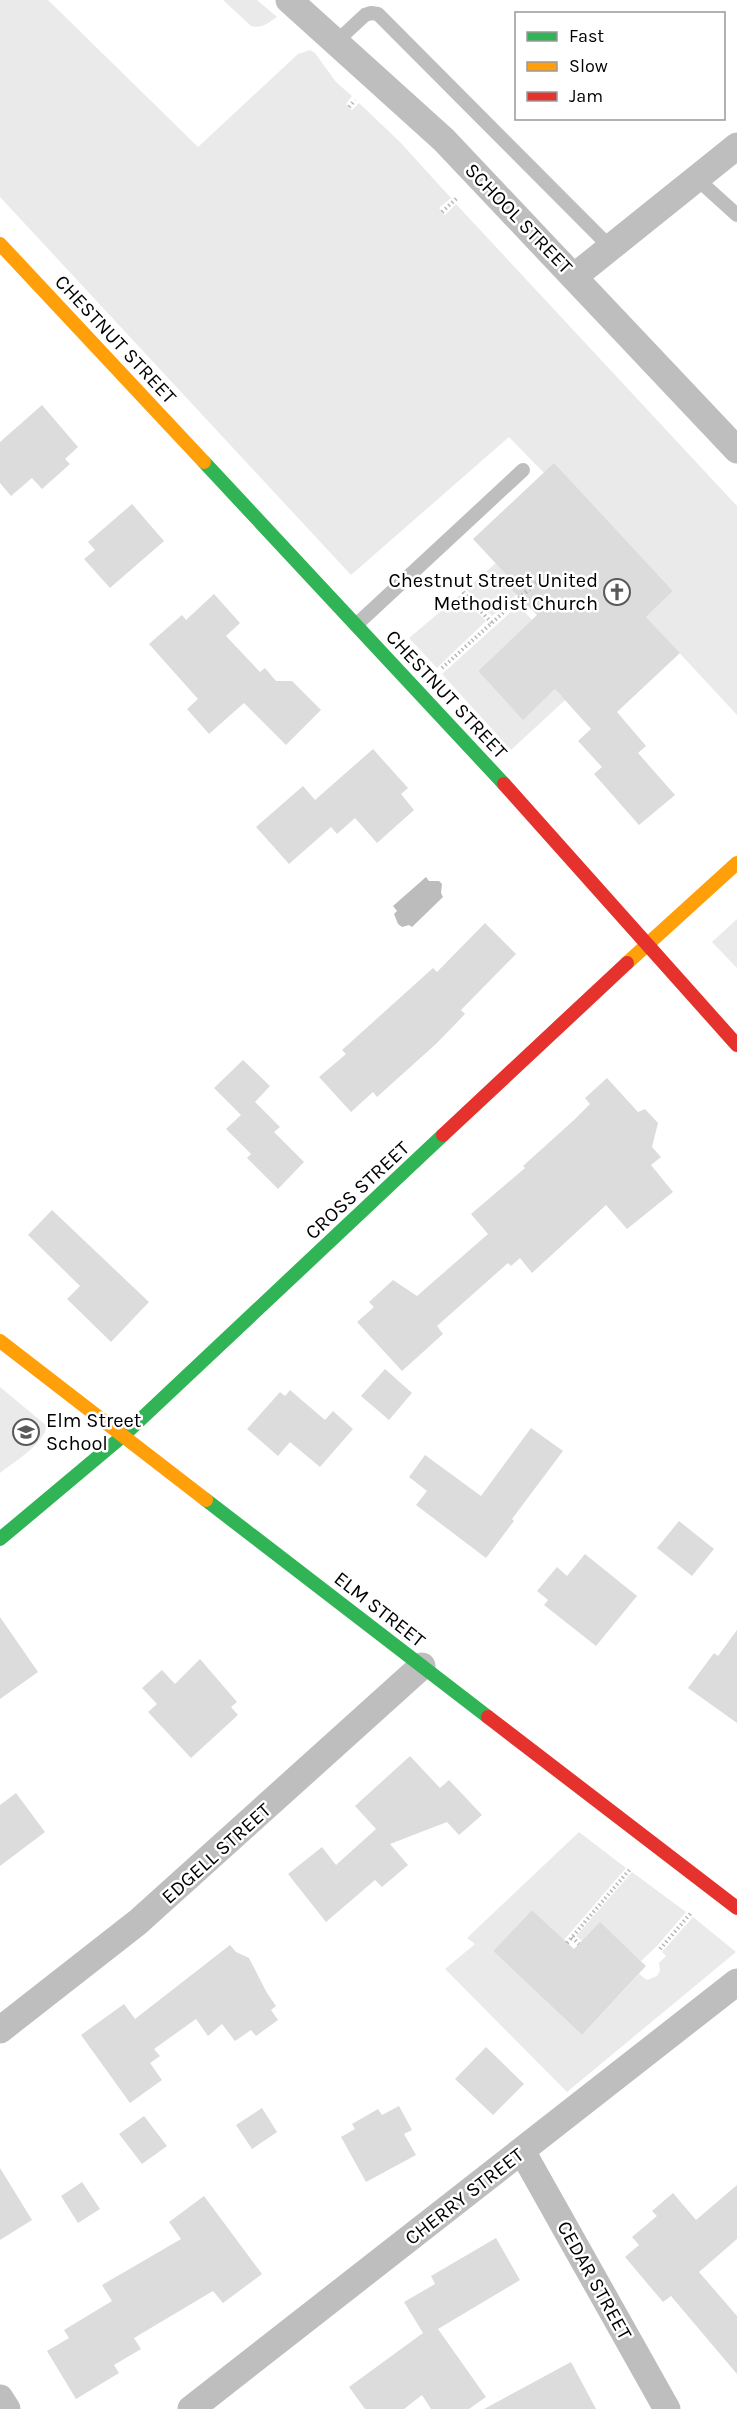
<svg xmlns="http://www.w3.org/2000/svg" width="737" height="2409" font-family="Karla,sans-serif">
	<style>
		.green { fill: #eaeaea }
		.water { fill: #bcbcbc }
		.building { fill: #dcdcdc }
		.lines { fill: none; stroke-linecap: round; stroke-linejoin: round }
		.path { stroke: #b8b8b8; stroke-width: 4; stroke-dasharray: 1.5 3; stroke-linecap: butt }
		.lane { stroke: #bebebe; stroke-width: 14 }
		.street { stroke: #bebebe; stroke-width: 27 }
		.fast { stroke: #30b455; stroke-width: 14 }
		.slow { stroke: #ff9f0a; stroke-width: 14 }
		.jam { stroke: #e5322d; stroke-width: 14 }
		.labels { text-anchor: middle; stroke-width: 5; stroke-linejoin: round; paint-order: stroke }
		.street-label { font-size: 20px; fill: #000; stroke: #fff }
		.poi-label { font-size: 20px; fill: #000; stroke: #fff; text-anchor: end }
	</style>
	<rect width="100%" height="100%" fill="#fff"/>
	<path class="green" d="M0,0h48l150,147 100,-93 12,-4 5,3 21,29 16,14 -6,8 6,6 7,-7 41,39 51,56 -12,10 6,7 11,-11 281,302v209l-91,-98 27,-26 -119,-127 -10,9 -35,-36 -158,138 -351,-378z
		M223,0h34l20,17c-9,6 -15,12 -26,9z
		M496,563l18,20 -4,4 25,-8 -43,37 -26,-27z
		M532,593l4,5 -13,12 9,10 -54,51 45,48 32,-30 6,7 41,-30 -91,84 -69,-76z
		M460,595l26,26 -49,47 -28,-30z
		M737,919v49l-25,-26z
		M0,1387l47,39c-5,20 -32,35 -47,47z
		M579,1832l47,36 -62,72 -32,-30 -39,41 89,84 57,-61 8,6 10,-4 3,-6 -1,-7 7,-7 -4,-4 31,-35 43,35 -169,140 -122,-123 30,-25 -8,-6z
		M632,1872l54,40 -29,34 -16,15 -41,-38 -18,18 -6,-5z"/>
	<path class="water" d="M426,877l3,4h10l3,3 -1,9 2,4 -31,30 -3,-2 -7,2 -4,-3 -4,-10 3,-3 -4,-5z"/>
	<path class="building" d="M42,405l36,42 -13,12 5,5 -28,25 -10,-11 -21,18 -11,-13v-41z
		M554,463l119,128 -27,26 34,36 -63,59 29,34 -8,7 37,42 -36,30 -45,-51 8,-7 -24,-26 13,-12 -36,-40 -32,31 -45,-49 59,-56 -28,-28 5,-4 -41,-44z
		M132,504l32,37 -54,47 -26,-29 11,-9 -7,-8z
		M214,594l26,29 -14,13 34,36 5,-4 11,13h16l29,29 -35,35 -42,-42 -35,31 -22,-25 11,-10 -49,-55 33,-29 4,5z
		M373,749l35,39 -7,6 13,16 -37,33 -22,-25 -18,16 -6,-7 -42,37 -33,-37 47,-41 12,14z
		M485,923l31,31 -55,56 4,4 -28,29 -60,54 -4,-5 -22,20 -32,-35 27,-23 -4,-4 91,-82 4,4z
		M243,1060l27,26 -15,16 25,25 -6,5 30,30 -26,27 -31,-31 4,-4 -25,-25 15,-14 -27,-27z
		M607,1078l31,34 7,-3 13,14 -6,24 9,10 -10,8 22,27 -46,37 -21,-24 -74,68 -12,-15 -9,8 -3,-3 -71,63 6,8 -41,37 -45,-49 17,-15 -5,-5 24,-22 24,16 71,-62 -17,-20 54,-46 -2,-2 51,-46 16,-16 -5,-6z
		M52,1210l97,92 -38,40 -44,-43 13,-13 -52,-51z
		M385,1369l27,24 -23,27 -28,-24z
		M290,1390l35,30 8,-9 20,18 -33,38 -30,-25 -12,14 -31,-27 33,-37 5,4z
		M531,1428l32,23 -51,68 2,2 -28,37 -70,-53 11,-14 -18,-14 16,-22 56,41z
		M679,1521l35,28 -22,27 -35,-28z
		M585,1554l52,42 -41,50 -52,-41 4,-5 -11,-9 20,-24 10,9z
		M0,1617l38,55 -38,27z
		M737,1630v93l-49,-35 26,-35 4,3z
		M200,1659l37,43 -6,5 7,8 -47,43 -43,-46 9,-8 -15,-16 20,-18 13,14z
		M410,1756l30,32 9,-8 33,35 -23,20 -12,-13 -57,22 18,21 -26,22 -7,-7 -49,42 -38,-48 34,-27 14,18 40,-36 -21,-23z
		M16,1793l29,39 -45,34v-61z
		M532,1910l42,39 26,-27 46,44 -64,69 -89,-84z
		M230,1945l6,7 13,6 18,35 9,13 -5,4 7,10 -22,16 -5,-6 -16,11 -13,-17 -14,12 -12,-17 -42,30 6,7 -10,7 12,17 -32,23 -49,-68 43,-31 11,15z
		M486,2047l38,37 -31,31 -38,-36z
		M399,2106l13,24 -8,4 12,21 -50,27 -25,-45 14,-8 -3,-5 26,-15 4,6z
		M262,2108l15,24 -25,17 -16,-24z
		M144,2116l23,30 -25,18 -23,-30z
		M0,2168l32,52 -32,20z
		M82,2182l18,27 -22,14 -17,-27z
		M737,2185v54l-38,33 38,44v58l-66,-78 -8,6 -38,-45 14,-12 -7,-8 25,-21 -5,-5 21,-18 23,27z
		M204,2196l58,78 -39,29 -10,-12 -79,47 7,11 -27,16 5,8 -43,26 -29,-48 22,-13 -5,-8 48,-29 -10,-16 79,-46 -12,-17z
		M496,2238l24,42 -82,49 48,68 -17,12h-38l-9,-14 -18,14h-39l-16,-22 74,-54 -19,-31 31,-18 -4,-8z
		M571,2362l25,47h-112z"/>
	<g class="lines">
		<path class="path" d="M349,107l6,-7
			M442,212l15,-14
			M463,592l29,31
			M442,668l95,-86
			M572,1937l7,7
			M567,1943l64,-75
			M660,1949l31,-36"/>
		<path class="lane" d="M336,42l29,-27 6,-2 7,1 233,234
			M696,178l41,37
			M356,625l167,-155"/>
		<path class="street" d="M289,0l155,140 293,310
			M575,276l162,-130
			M0,2030l138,-108 284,-256
			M522,2151l145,258
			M0,2398l7,11
			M191,2409l546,-427"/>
		<path class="fast" d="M204,462l300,322
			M206,1500l282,217
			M0,1539l124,-104 319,-300"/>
		<path class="slow" d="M0,244l204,218
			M627,963l110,-100
			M0,1341l206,159"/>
		<path class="jam" d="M504,784l233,261
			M443,1135l184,-172
			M488,1717l249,191"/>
	</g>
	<defs>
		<symbol id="church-ring" viewBox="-11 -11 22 22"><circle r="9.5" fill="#fff" stroke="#595959" stroke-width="1.5"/><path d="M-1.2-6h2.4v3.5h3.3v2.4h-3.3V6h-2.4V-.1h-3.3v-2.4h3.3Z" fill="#595959"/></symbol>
		<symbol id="school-ring" viewBox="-11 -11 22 22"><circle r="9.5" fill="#fff" stroke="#595959" stroke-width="1.5"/><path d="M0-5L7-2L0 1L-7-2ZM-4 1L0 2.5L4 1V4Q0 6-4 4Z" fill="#595959"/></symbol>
	</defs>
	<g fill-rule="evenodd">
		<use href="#church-ring" x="602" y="577" width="30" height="30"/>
		<use href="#school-ring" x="11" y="1417" width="30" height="30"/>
	</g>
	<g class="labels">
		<g class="street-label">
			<text transform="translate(519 218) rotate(46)" y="7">SCHOOL STREET</text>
			<text transform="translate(116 339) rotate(47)" y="7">CHESTNUT STREET</text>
			<text transform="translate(447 694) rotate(47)" y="7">CHESTNUT STREET</text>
			<text transform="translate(357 1190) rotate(-43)" y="7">CROSS STREET</text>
			<text transform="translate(380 1609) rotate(38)" y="7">ELM STREET</text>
			<text transform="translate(216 1853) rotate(-42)" y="7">EDGELL STREET</text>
			<text transform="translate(464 2196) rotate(-38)" y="7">CHERRY STREET</text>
			<text transform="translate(595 2280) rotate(61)" y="7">CEDAR STREET</text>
		</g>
		<g class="poi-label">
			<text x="598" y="587">Chestnut Street United<tspan x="598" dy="23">Methodist Church</tspan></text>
			<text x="46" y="1427" text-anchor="start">Elm Street<tspan x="46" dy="23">School</tspan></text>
		</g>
	</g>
	<rect x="515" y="12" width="210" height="108" fill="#ffffff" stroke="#999999" stroke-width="1.5"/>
	<rect x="527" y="32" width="30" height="9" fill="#30b455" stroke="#999999" stroke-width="1.5"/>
	<text x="569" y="42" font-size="18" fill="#000000">Fast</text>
	<rect x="527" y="62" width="30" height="9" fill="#ff9f0a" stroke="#999999" stroke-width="1.5"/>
	<text x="569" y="72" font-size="18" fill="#000000">Slow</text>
	<rect x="527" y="92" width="30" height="9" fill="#e5322d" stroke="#999999" stroke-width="1.5"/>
	<text x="569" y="102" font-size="18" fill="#000000">Jam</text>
</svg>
